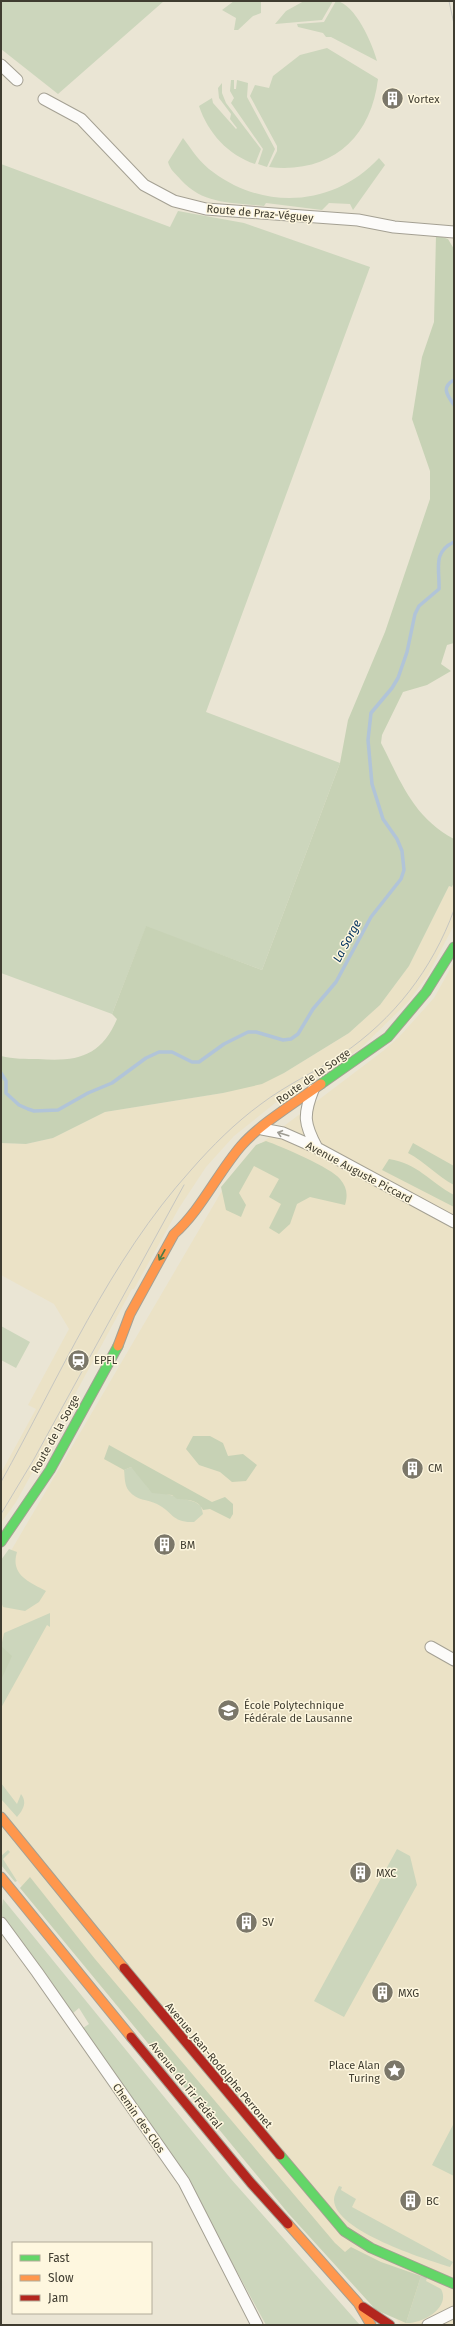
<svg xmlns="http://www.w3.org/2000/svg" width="455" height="2326" font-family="'Fira Sans',sans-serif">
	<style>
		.built { fill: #ebe2c6 }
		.green { fill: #ccd6bc }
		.forest { fill: #c7d2b5 }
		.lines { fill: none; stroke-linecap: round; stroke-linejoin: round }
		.stream { stroke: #b1c4d8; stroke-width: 3.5 }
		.street-casing { stroke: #a4a093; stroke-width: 13 }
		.fast-casing { stroke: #a4a093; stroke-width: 11 }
		.slow-casing { stroke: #a4a093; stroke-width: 11 }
		.jam-casing { stroke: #a4a093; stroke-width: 11 }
		.street { stroke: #fcfbf9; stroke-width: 11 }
		.fast { stroke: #63d668; stroke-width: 9 }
		.slow { stroke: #ff974d; stroke-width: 9 }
		.jam { stroke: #b3261e; stroke-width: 9 }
		.tram { stroke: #c6c6c1; stroke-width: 1 }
		.oneway { stroke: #9e9c94 }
		.oneway2 { stroke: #4d7a46 }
		.labels { text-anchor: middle; stroke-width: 3; stroke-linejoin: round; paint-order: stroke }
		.poi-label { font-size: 11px; fill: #3f3c30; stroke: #fef7df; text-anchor: start }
		.street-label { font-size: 11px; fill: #3f3c30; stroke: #fef7df }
		.water-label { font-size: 12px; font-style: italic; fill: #093762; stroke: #fef7df }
	</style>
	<rect width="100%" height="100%" fill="#eae5d4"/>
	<path class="built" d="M454,882v43l-26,50 -20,27 -48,47 -81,51 -45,36 -28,31 -27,41 -45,81h-2l-78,144 -38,69 -15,21v-50l35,-64 -8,-4 41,-76 -15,-25 -53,-29v-132l25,1 27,-6 52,-26 118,-19 61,-20 65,-40 31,-28 29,-39 40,-80 3,1z
		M454,962v1363h-52l-68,-67 -94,-105 -239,-292v-300l11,-12 211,-360 32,-41 128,-97 16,-14 35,-39z"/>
	<path class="green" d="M1,1h163l-106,93 -57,-45z
		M234,1h27v12l-8,3 -15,14h-4l2,-12 -14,-8z
		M304,1h29l-11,19 -47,4 11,-13z
		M336,1c19,2 37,44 41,60l-46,-24h-5l-3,-4 -25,-6 -1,-3 27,-2z
		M327,48l51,31c-7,60 -48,95 -109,88l8,-16v-5l-27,-50 5,-11 14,3 4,-12 27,-21z
		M231,80h3v9h2l1,-9 11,3 -1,14 28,52 -8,18 -9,-3 5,-15 -32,-46 3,-5 -4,-7z
		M222,83v10l4,10 35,46 -6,15c-27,-9 -47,-31 -56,-58l13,-8 1,5 23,26 1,-1 -7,-9 1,-5 -12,-16 -1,-10z
		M183,138c9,12 17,25 30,34 52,39 122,34 166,-14l6,7 -32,45 -3,-6 -21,-1 -7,7 -56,-7 -2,3c-33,-4 -60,-1 -83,-26 -5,-6 -11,-10 -13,-18z
		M1,164l169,63 8,-16 66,12 126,44 -164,445 134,51 -78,207 -116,-43 -34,87 -111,-41z
		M1,1326l29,16 -14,26 -15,-8z
		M131,1467l6,5 12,17 46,13 6,4 2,8 -9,8c-22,1 -21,-10 -37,-18 -10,-5 -20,-3 -28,-13 -5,-6 -4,-14 -5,-21z
		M9,1549l8,3c-7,23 12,30 29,39l-7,11 -14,9 -22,-4 -2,-5v-42z
		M50,1613v14l-3,-2 -46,83v-61l3,-14z
		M1,1783l16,21 4,-10c6,8 3,15 -4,23l-16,-18z
		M397,1849l13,7 7,29 -73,132 -30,-16z
		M8,1850l2,2 -7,7 14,22 -2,1 -14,-17v-9z
		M3,1899l228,280 129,146h-94l-67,-123 -116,-174 6,-4 -10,-16 -7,6 -71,-100z
		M454,2123v53l-22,-11z
		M339,2186l3,1 -1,3 15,9 -4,8 101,55 -3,5c-25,-8 -115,-36 -116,-67 0,-5 3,-10 5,-14z
		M421,2276l6,2 -1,3 15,8c10,18 -18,35 -35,34z"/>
	<path class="forest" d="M436,235l12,4 6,10v394l-7,2 -6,19 10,7 -24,14 -24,7 -21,43 -1,8c20,39 32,74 73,96v43l-2,5 -3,-1 -40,80 -29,39 -31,28 -65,40 -22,11 -39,9 -118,19 -52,26 -27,6 -25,-1v-87c12,3 25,3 37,3 38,3 63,-2 79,-40l-5,-5 34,-88 116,44 78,-207 8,-43 37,-88 45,-133v-28l-18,-52 10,-62 12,-35z
		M266,1141c14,5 66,27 74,38 7,8 8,16 5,26l-35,-8 -13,7 -7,20 -11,10 -10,-6 12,-24 -12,-7 10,-18 -25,-13 -15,27 7,12 -5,12 -15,-7 -5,-23 35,-42z
		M413,1143l41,23v19c-17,-9 -29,-23 -46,-32z
		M389,1159c28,4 41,23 65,36v12l-72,-37z
		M193,1436h17l13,7 5,13 15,-2 14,11 -11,16 -14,1 -12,-10 -21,-7 -13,-16z
		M109,1445l103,57 13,-5 8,7v10l-3,5 -20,-10 -7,1c-5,-11 -16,-10 -26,-11l-5,-4 -20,-2 -21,-26 -7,3 -20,-11z
		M1,1646l11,10 -11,24z
		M30,1877l65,82 240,284 10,9 6,-5 30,15 40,14 -15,47 -30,-13 -88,-97 -268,-325z"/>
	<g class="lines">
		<path class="stream" d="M454,380c-13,7 -7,15 0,25
			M1,1073l5,8v12l13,12 9,4 6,2 24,-1 30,-17 24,-10 34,-25 13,-6h13l20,10h7l25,-18 24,-12h8l27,8 8,-1 7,-5 15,-25 23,-27 35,-65 30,-38 3,-9 -2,-19 -5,-12 -14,-20 -11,-35 -4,-44 3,-27 21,-25 6,-10 9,-26 8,-38 4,-8 20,-17c1,-19 -7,-37 15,-47"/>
		<defs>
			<path id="street" d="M1,65l16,15
				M44,99l37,20 63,66 30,16 32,8 152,11 36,7 60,5
				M313,1090c-10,25 -9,34 4,58
				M262,1129l21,4 34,15 137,74
				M431,1647l23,13
				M1,1923l36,49 147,210 73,143
				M428,2325l26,-13"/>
			<path id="fast" d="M321,1084l67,-47 38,-45 28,-45
				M1,1542l49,-72 68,-124
				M280,2155l64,76 27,17 83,36"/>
			<path id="slow" d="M118,1346l12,-32 44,-80c27,-24 43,-60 67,-88 19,-22 55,-44 80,-62
				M1,1817l123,151
				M1,1877l130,160
				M288,2224l70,79 13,22"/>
			<path id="jam" d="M124,1968l156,187
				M131,2037l120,146 37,41
				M363,2307l27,18"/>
		</defs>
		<use href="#street" class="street-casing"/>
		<use href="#fast" class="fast-casing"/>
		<use href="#slow" class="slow-casing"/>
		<use href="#jam" class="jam-casing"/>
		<use href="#street" class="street"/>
		<use href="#fast" class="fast"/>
		<use href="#slow" class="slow"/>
		<use href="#jam" class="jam"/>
		<path class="tram" d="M449,1l5,23
			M1,1482c59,-106 108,-221 190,-312 21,-24 44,-47 70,-66 25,-19 54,-32 80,-49 53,-36 91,-85 113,-145
			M1,1514l33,-55 150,-274"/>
	</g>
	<defs><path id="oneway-shaft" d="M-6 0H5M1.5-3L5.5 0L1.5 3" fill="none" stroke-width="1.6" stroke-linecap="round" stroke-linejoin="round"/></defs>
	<use class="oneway" href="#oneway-shaft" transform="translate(283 1134) rotate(-163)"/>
	<use class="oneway2" href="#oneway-shaft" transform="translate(162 1255) rotate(119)"/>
	<defs>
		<symbol id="building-disc" viewBox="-11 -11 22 22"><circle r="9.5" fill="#7b7769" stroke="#fef7df"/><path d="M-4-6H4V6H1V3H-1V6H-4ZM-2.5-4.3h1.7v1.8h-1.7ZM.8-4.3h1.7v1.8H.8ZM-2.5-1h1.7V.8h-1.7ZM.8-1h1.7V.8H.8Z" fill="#fff"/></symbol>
		<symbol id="station-disc" viewBox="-11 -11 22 22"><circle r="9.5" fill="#7b7769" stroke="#fef7df"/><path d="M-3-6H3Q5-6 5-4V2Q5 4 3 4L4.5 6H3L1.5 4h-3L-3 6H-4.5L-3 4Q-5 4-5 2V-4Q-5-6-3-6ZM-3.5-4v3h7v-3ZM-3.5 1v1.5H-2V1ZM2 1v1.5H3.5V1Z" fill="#fff"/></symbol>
		<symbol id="university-disc" viewBox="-11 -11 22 22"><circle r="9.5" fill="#7b7769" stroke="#fef7df"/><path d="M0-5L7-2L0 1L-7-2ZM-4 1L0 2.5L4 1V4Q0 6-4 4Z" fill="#fff"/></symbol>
		<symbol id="sight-disc" viewBox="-11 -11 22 22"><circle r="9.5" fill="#7b7769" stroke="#fef7df"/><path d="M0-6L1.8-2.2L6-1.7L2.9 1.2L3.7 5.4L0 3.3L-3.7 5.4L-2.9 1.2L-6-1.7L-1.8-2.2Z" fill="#fff"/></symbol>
	</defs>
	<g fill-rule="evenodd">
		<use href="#building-disc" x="380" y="86" width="25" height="25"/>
		<use href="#station-disc" x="66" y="1348" width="25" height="25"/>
		<use href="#building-disc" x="400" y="1456" width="25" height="25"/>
		<use href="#building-disc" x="152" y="1532" width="25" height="25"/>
		<use href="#university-disc" x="216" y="1698" width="25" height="25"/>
		<use href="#building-disc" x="348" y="1860" width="25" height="25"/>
		<use href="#building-disc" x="234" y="1910" width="25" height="25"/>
		<use href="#building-disc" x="370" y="1980" width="25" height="25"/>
		<use href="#sight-disc" x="382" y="2058" width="25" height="25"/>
		<use href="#building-disc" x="398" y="2188" width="25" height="25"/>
	</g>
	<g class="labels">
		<g class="poi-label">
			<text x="408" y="103">Vortex</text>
			<text x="94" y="1364">EPFL</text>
			<text x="428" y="1472">CM</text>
			<text x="180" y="1549">BM</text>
			<text x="244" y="1709">École Polytechnique<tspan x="244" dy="13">Fédérale de Lausanne</tspan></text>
			<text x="376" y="1877">MXC</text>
			<text x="262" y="1926">SV</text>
			<text x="398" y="1997">MXG</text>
			<text x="380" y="2069" text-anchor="end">Place Alan<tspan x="380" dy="13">Turing</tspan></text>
			<text x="426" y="2205">BC</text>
		</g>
		<g class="street-label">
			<text transform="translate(260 213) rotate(5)" y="4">Route de Praz-Véguey</text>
			<text transform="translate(313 1076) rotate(-35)" y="4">Route de la Sorge</text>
			<text transform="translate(359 1172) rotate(28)" y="4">Avenue Auguste Piccard</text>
			<text transform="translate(55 1434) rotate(-61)" y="4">Route de la Sorge</text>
			<text transform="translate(219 2065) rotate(50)" y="4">Avenue Jean-Rodolphe Perronet</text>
			<text transform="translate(186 2085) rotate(51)" y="4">Avenue du Tir Fédéral</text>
			<text transform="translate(139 2118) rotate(55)" y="4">Chemin des Clos</text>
		</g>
		<g class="water-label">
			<text transform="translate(347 941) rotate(-62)" y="4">La Sorge</text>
		</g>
	</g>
	<rect width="455" height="2326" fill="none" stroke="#3f3c30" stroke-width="4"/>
	<rect x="12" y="2242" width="140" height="72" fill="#fef7df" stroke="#b2ac99"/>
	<rect x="20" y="2255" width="20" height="6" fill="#63d668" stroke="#b2ac99"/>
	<text x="48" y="2262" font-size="12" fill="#3f3c30">Fast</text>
	<rect x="20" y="2275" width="20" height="6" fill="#ff974d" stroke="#b2ac99"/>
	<text x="48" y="2282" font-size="12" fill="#3f3c30">Slow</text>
	<rect x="20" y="2295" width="20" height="6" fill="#b3261e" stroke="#b2ac99"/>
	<text x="48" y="2302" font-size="12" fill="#3f3c30">Jam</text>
</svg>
